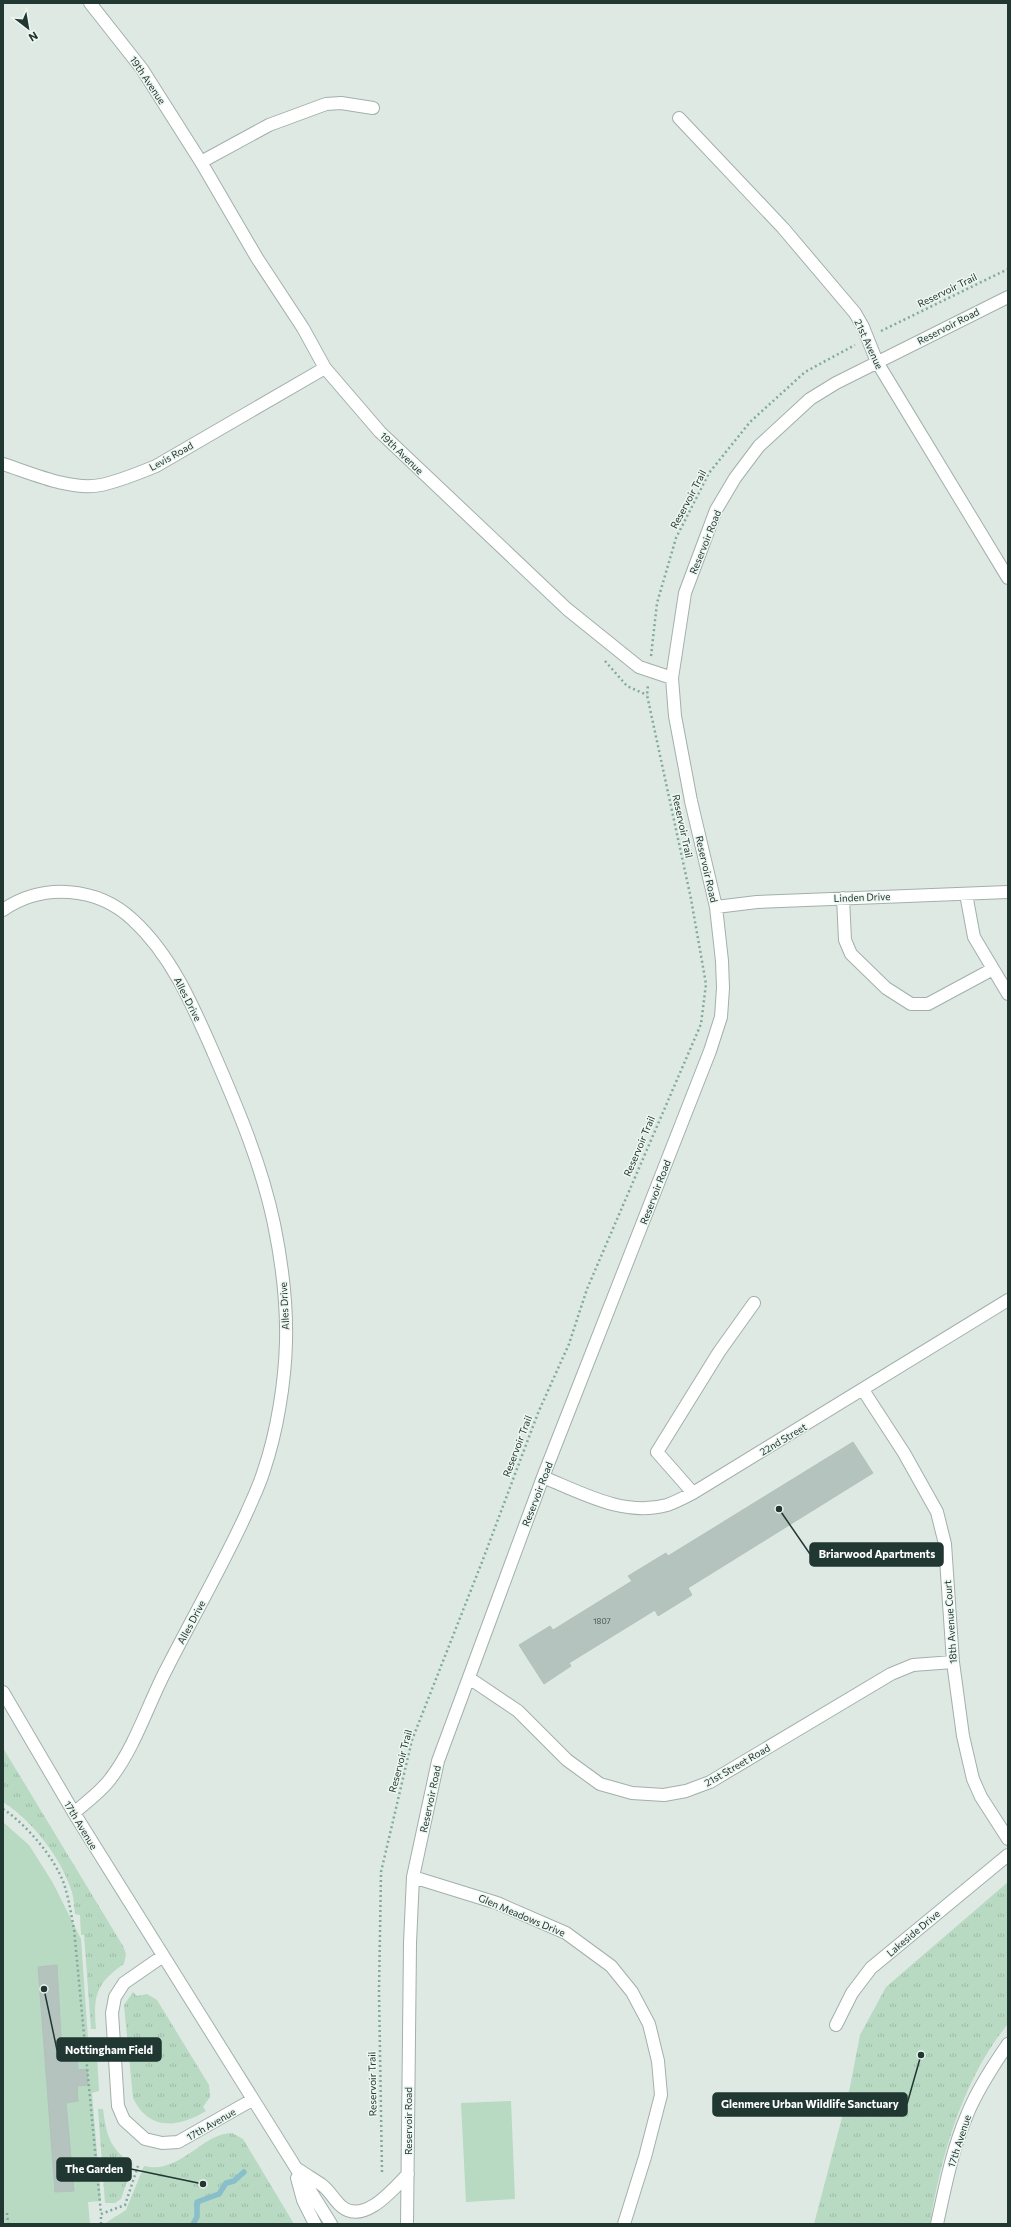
<svg xmlns="http://www.w3.org/2000/svg" width="1011" height="2227" font-family="Commissioner,sans-serif">
	<style>
		.grass { fill: url(#grass-tufts) }
		.pitch { fill: #b8d9c2 }
		.lines { fill: none; stroke-linecap: round; stroke-linejoin: round }
		.stream { stroke: #89bfcb; stroke-width: 5.5 }
		.building { fill: #b4c3bd; stroke: #b1c2bb }
		.minor-casing { stroke: #a2b0ab; stroke-width: 14 }
		.path { stroke: #81aa9f; stroke-width: 2.5; stroke-dasharray: 2 3; stroke-linecap: butt }
		.minor { stroke: #fff; stroke-width: 12 }
		.labels { text-anchor: middle; stroke-width: 3; stroke-linejoin: round; paint-order: stroke }
		.number-label { font-size: 8px; fill: #465a55 }
		.street-label { font-size: 10px; fill: #213732; stroke: #eef6f2 }
		.leader { fill: none; stroke: #213732; stroke-width: 1.5 }
		.callout-dot { fill: #213732; stroke: #eef6f2; stroke-width: 1.5 }
		.callout { fill: #213732; stroke: #213732; stroke-width: 1.5 }
		.callout-label { font-size: 11px; text-anchor: middle; font-weight: bold; fill: #fff }
	</style>
	<defs>
		<pattern id="grass-tufts" width="24" height="20" patternUnits="userSpaceOnUse"><rect width="24" height="20" fill="#b8d9c2"/><path d="M3 7l-1-3M5 7V3M7 7l1-3M15 17l-1-3M17 17v-4M19 17l1-3" fill="none" stroke="#9ebba7"/></pattern>
	</defs>
	<rect width="100%" height="100%" fill="#dee9e4"/>
	<path class="grass" d="M3,1748l120,198 3,8 -2,10c-28,19 -31,32 -28,65h-5l-7,-94h-3l-1,-20 -5,-1c-1,-7 -1,-15 -3,-22 -10,-33 -40,-72 -69,-90z
		M1008,1882v142c-44,52 -68,134 -78,200h-116l36,-137 10,-52 26,-48z
		M133,1992l4,4 10,-2 10,6 52,85 1,12 -7,10 3,4c-28,17 -57,20 -73,-13l-9,-93z
		M98,2109h5c3,25 7,41 30,55l-12,35 -6,4h-10z
		M232,2133l11,6 51,85h-190l22,-14 18,-44c36,9 58,-33 88,-33z"/>
	<path class="pitch" d="M3,1822l26,23 24,38 28,56 7,100 8,-1 3,53 -7,2 9,108 -13,1 2,22h-87z
		M511,2101l4,98 -49,3 -5,-99z"/>
	<g class="lines">
		<path class="stream" d="M193,2224l4,-7v-15l22,-8 7,-11 8,-2 10,-9"/>
	</g>
	<path class="building" d="M853,1442l20,31 -185,115 4,7 -34,21 -3,-6 -86,53 2,3 -27,18 -25,-39 31,-19 3,4 79,-49 -4,-5 38,-23 2,3z
		M57,1965l5,89h15l1,16 9,-1 1,16 -11,1 1,15 -12,2 8,88 -19,1 -17,-225z"/>
	<g class="lines">
		<defs>
			<path id="minor" d="M90,3l52,66 59,93 56,96 46,70 22,40 55,64 187,177 72,58 33,11
				M679,118l104,110 72,85 8,14 14,35 131,216
				M201,162l68,-37 57,-21 15,-1 32,5
				M3,464c28,9 68,27 98,21 19,-4 38,-12 55,-19l169,-98
				M966,894l8,43 34,57
				M843,898l2,42 6,14 35,34 25,16h17l65,-35
				M716,907l41,-5 251,-10
				M3,910c39,-27 94,-24 130,10 39,36 60,86 81,134 24,55 48,112 60,170 8,39 13,78 12,118 -1,40 -9,90 -22,128 -4,14 -11,28 -17,42 -24,53 -53,103 -80,156 -19,36 -31,77 -56,110 -9,13 -25,24 -37,35
				M863,1390l41,63 33,59 8,32 8,118 10,74 10,43 8,18 27,42
				M543,1477c39,16 81,40 124,28 9,-3 18,-8 26,-12l315,-193
				M693,1493l-36,-41 62,-100 35,-49
				M469,1678l49,33 49,49 33,24 32,9 32,2 22,-4 24,-9 181,-108 22,-9 40,-3
				M3,1692l71,121 257,411
				M413,1877l84,26 69,30 45,33 21,26 17,32 9,37 3,34 -16,62 -21,67
				M163,1956l-39,27 -9,14 -3,16 6,93 6,14 21,19 17,4 16,-1 74,-42
				M836,2025l16,-32 19,-25 137,-113
				M299,2170c7,5 16,10 23,15 8,6 12,15 19,21 23,20 53,-18 67,-32
				M297,2178l6,22 12,24
				M407,2224l3,-281 3,-66 25,-116 105,-284 167,-426 11,-34 2,-29 -1,-27 -6,-54 -25,-106 -16,-85 -3,-38 13,-85 31,-83 19,-32 24,-32 51,-47 26,-16 172,-86
				M937,2224c8,-36 15,-74 30,-109 10,-25 26,-49 41,-71"/>
		</defs>
		<use href="#minor" class="minor-casing"/>
		<path class="path" d="M881,331l127,-62
			M651,656l6,-53 19,-65 33,-65 41,-51 55,-50 50,-27
			M605,661l22,25 20,9
			M3,1809c23,15 52,49 61,75 5,15 7,30 10,45l27,285
			M382,2172l-3,-180 2,-120 31,-132 70,-178 56,-149 31,-69 18,-55 114,-265 5,-40 -15,-85 -44,-204 1,-10
			M7,2213l1,11
			M101,2224v-10l24,-9 13,-39"/>
		<use href="#minor" class="minor"/>
	</g>
	<g class="labels">
		<g class="number-label">
			<text x="602" y="1624">1807</text>
		</g>
		<g class="street-label">
			<text transform="translate(148 80) rotate(56)" y="4">19th Avenue</text>
			<text transform="translate(947 290) rotate(-26)" y="4">Reservoir Trail</text>
			<text transform="translate(948 326) rotate(-27)" y="4">Reservoir Road</text>
			<text transform="translate(869 344) rotate(65)" y="4">21st Avenue</text>
			<text transform="translate(402 453) rotate(44)" y="4">19th Avenue</text>
			<text transform="translate(171 456) rotate(-29)" y="4">Levis Road</text>
			<text transform="translate(688 499) rotate(-62)" y="4">Reservoir Trail</text>
			<text transform="translate(705 542) rotate(-68)" y="4">Reservoir Road</text>
			<text transform="translate(683 826) rotate(78)" y="4">Reservoir Trail</text>
			<text transform="translate(707 869) rotate(77)" y="4">Reservoir Road</text>
			<text transform="translate(862 897) rotate(-2)" y="4">Linden Drive</text>
			<text transform="translate(188 999) rotate(63)" y="4">Alles Drive</text>
			<text transform="translate(639 1146) rotate(-67)" y="4">Reservoir Trail</text>
			<text transform="translate(655 1192) rotate(-69)" y="4">Reservoir Road</text>
			<text transform="translate(284 1306) rotate(-93)" y="4">Alles Drive</text>
			<text transform="translate(783 1439) rotate(-31)" y="4">22nd Street</text>
			<text transform="translate(517 1446) rotate(-69)" y="4">Reservoir Trail</text>
			<text transform="translate(537 1494) rotate(-69)" y="4">Reservoir Road</text>
			<text transform="translate(191 1622) rotate(-62)" y="4">Alles Drive</text>
			<text transform="translate(950 1622) rotate(-94)" y="4">18th Avenue Court</text>
			<text transform="translate(400 1761) rotate(-75)" y="4">Reservoir Trail</text>
			<text transform="translate(737 1765) rotate(-30)" y="4">21st Street Road</text>
			<text transform="translate(430 1799) rotate(-78)" y="4">Reservoir Road</text>
			<text transform="translate(81 1825) rotate(59)" y="4">17th Avenue</text>
			<text transform="translate(522 1915) rotate(23)" y="4">Glen Meadows Drive</text>
			<text transform="translate(913 1933) rotate(-40)" y="4">Lakeside Drive</text>
			<text transform="translate(372 2084) rotate(-91)" y="4">Reservoir Trail</text>
			<text transform="translate(408 2121) rotate(-90)" y="4">Reservoir Road</text>
			<text transform="translate(211 2124) rotate(-30)" y="4">17th Avenue</text>
			<text transform="translate(959 2141) rotate(-72)" y="4">17th Avenue</text>
		</g>
	</g>
	<path class="leader" d="M779 1509L810 1554M44 1989L57 2050M921 2055L907 2104M203 2184L131 2169"/>
	<g class="callout-dot">
		<circle cx="779" cy="1509" r="4"/>
		<circle cx="44" cy="1989" r="4"/>
		<circle cx="921" cy="2055" r="4"/>
		<circle cx="203" cy="2184" r="4"/>
	</g>
	<g class="callout">
		<rect x="810" y="1543" width="133" height="23" rx="4"/>
		<rect x="57" y="2038" width="104" height="23" rx="4"/>
		<rect x="713" y="2093" width="194" height="23" rx="4"/>
		<rect x="57" y="2158" width="74" height="23" rx="4"/>
	</g>
	<g class="callout-label">
		<text x="877" y="1558">Briarwood Apartments</text>
		<text x="109" y="2054">Nottingham Field</text>
		<text x="810" y="2108">Glenmere Urban Wildlife Sanctuary</text>
		<text x="94" y="2173">The Garden</text>
	</g>
	<rect width="1011" height="2227" fill="none" stroke="#213732" stroke-width="8"/>
	<g transform="translate(28 28) rotate(149)" stroke="#eef6f2" stroke-width="3" paint-order="stroke">
	<path d="M0-3L7 15L0 10L-7 15Z" fill="#213732"/>
	<text y="-6" font-size="11" font-weight="bold" text-anchor="middle" fill="#213732">N</text>
	</g>
</svg>
